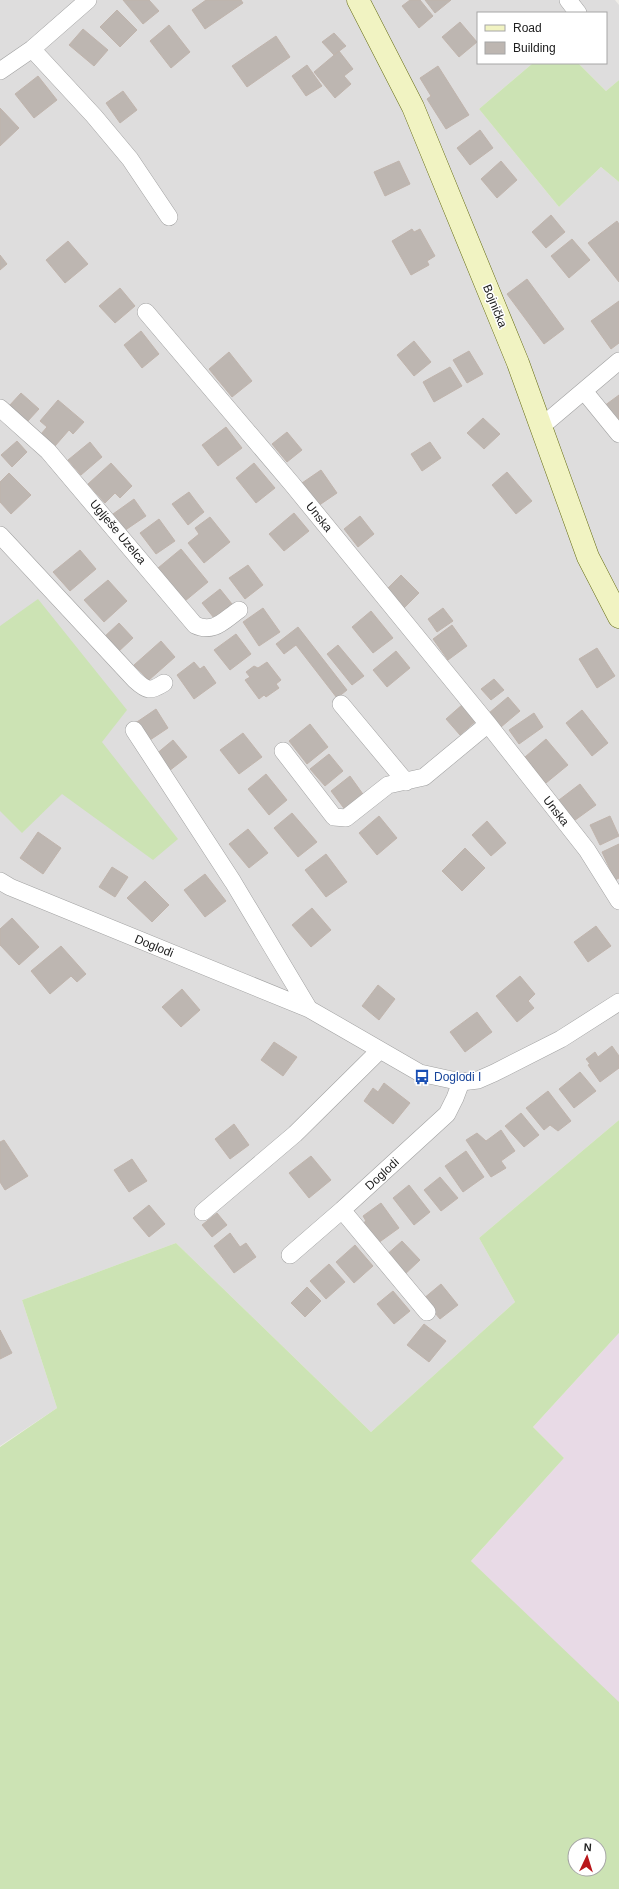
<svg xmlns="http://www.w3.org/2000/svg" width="619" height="1889" font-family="Helvetica,sans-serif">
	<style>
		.residential { fill: #dedddd }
		.industrial { fill: #e8dae6 }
		.grass { fill: #cce3b4; fill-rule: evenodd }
		.building { fill: #bdb6b1; stroke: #c0b4ac }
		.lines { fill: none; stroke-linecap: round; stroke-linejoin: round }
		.minor-casing { stroke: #a1a1a1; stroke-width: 18 }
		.secondary-casing { stroke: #656c12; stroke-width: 23 }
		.minor { stroke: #fff; stroke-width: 17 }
		.secondary { stroke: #f1f3c2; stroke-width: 22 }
		.labels { text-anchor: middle; stroke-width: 3; stroke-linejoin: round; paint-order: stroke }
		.street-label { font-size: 12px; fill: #202020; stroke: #fff }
		.transit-label { font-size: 12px; fill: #164399; stroke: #fff; text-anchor: start }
	</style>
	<rect width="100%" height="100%" fill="#efede8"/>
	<path class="residential" d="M0,0h615l4,5v75l-13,11 -28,-28h28v-50h-128v50h55l-54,46 80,98 42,-40 18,15v938l-140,118 36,64 -144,130 -195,-189 -154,57 35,108 -57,38z"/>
	<path class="industrial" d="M619,1333v369l-1,1 -147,-142 93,-103 -31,-31z"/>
	<path class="grass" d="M533,63h45l28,28 13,-11v102l-18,-15 -42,40 -80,-98z
		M38,599l89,111 -25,32 76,97 -25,21 -91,-66 -40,39 -22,-22v-185z
		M619,1120v213l-86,94 31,31 -93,103 148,141v187h-619v-442l57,-39 -35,-108 154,-57 195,189 144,-130 -36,-64zM575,1845h24v24h-24z"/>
	<path class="building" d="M123,0h26l10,11 -16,13z
		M206,0h35l2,3 -38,26 -13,-19z
		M410,0h10l13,16 -14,12 -17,-22z
		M425,0h26l-16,13z
		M117,10l20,20 -17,17 -20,-20z
		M460,22l17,20 -18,15 -17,-20z
		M169,25l21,27 -19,16 -21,-27z
		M83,29l25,21 -14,16 -25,-21z
		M334,33l12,13 -12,9 -12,-13z
		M276,36l14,21 -43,30 -15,-21z
		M339,51l14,18 -9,7 7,8 -16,14 -21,-26z
		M307,65l15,21 -16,10 -14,-20z
		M438,66l31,49 -23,14 -19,-30 4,-3 -11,-18z
		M38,76l19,24 -23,18 -19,-24z
		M123,91l14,19 -17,13 -14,-20z
		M0,108l19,20 -19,18z
		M480,130l13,18 -23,17 -13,-17z
		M399,161l11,23 -25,12 -11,-24z
		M501,161l16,19 -20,18 -16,-19z
		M551,215l14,17 -19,16 -14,-16z
		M617,221l2,3v58l-31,-39z
		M412,229l2,3 6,-3 15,27 -8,5 2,4 -18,10 -19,-34z
		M572,239l18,21 -21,18 -18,-22z
		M68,241l20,23 -23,19 -19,-23z
		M0,255l7,9 -7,6z
		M527,279l37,50 -20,15 -37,-50z
		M120,288l15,18 -20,17 -16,-17z
		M619,301v42l-8,6 -20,-28z
		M141,331l18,23 -17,14 -18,-23z
		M414,341l17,21 -17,14 -17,-21z
		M469,351l14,23 -16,9 -14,-23z
		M229,352l23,29 -20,16 -23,-28z
		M450,367l12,19 -28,16 -11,-20z
		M21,393l18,16 -12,13 -18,-16z
		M619,395v29l-15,-18z
		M58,400l26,22 -11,12 -4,-4 -14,16 -14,-12 6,-7 -7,-6z
		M483,418l17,16 -16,15 -17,-16z
		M226,427l16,21 -24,18 -16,-21z
		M287,432l15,18 -15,12 -15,-18z
		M17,441l10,11 -15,15 -11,-12z
		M90,442l12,15 -21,18 -13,-15z
		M430,442l11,16 -19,13 -11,-17z
		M111,463l21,23 -12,12 -5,-5 -10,10 -17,-19z
		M254,463l21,25 -19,15 -20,-25z
		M321,470l16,23 -19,13 -16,-23z
		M507,472l25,29 -16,13 -24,-29z
		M9,473l22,22 -20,19 -11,-12v-20z
		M189,492l15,20 -16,13 -16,-21z
		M134,499l12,17 -22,15 -11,-17z
		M294,513l15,18 -25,20 -15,-17z
		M360,516l14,18 -16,13 -14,-18z
		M210,517l20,25 -26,21 -16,-20 11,-9 -4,-6z
		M159,519l16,22 -19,13 -16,-21z
		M181,549l27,33 -23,19 -27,-33z
		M80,550l16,19 -26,22 -17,-19z
		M248,565l15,20 -18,14 -16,-21z
		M401,575l18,18 -17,17 -18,-18z
		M108,580l19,21 -23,21 -20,-22z
		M220,589l12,15 -18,14 -12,-15z
		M263,608l17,24 -21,14 -16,-24z
		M443,608l10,13 -16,11 -9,-13z
		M371,611l22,27 -20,15 -21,-26z
		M119,623l14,15 -16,15 -14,-15z
		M452,625l15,21 -19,14 -15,-21z
		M298,627l49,63 -10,8 -41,-53 -12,9 -8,-10z
		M236,634l15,20 -21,16 -16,-20z
		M161,641l14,16 -26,23 -15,-15z
		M338,645l26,31 -12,9 -25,-31z
		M597,648l18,28 -18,12 -18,-29z
		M396,651l14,17 -23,19 -14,-17z
		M194,662l6,7 4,-3 12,17 -22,16 -17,-24z
		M267,662l14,18 -5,4 3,4 -13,9 -2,-2 -5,4 -14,-19 5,-3 -4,-5 8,-6 4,2z
		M494,679l10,11 -13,10 -10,-11z
		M508,697l12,14 -19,16 -12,-14z
		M463,704l14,16 -17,15 -14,-16z
		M156,709l12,19 -21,14 -13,-18z
		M582,710l26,33 -16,13 -26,-33z
		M534,713l9,14 -24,17 -10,-14z
		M310,724l18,23 -21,17 -18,-23z
		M243,733l19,24 -23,17 -19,-24z
		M546,739l22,26 -22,18 -21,-26z
		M173,740l14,17 -18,14 -14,-16z
		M329,754l14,17 -18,15 -15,-17z
		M266,774l21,26 -18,15 -21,-26z
		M350,776l15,21 -19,14 -15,-20z
		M580,784l16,21 -25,18 -16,-20z
		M292,813l25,29 -19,15 -24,-29z
		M379,816l18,22 -20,17 -18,-22z
		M610,816l9,20 -19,9 -10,-20z
		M487,821l19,22 -15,13 -19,-21z
		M248,829l20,24 -19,15 -20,-24z
		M38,832l23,16 -18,26 -23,-16z
		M619,844v34l-4,2 -13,-28z
		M465,848l20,20 -23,23 -20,-20z
		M326,854l21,28 -21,15 -21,-27z
		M112,867l16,10 -13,20 -16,-10z
		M205,874l21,27 -21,16 -21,-27z
		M145,881l24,24 -17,17 -25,-24z
		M312,908l19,22 -20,17 -19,-22z
		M12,918l27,29 -20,18 -19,-20v-16z
		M596,926l15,20 -23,16 -14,-20z
		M61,946l25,28 -9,8 -6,-6 -21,18 -19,-23z
		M520,976l15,18 -7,7 6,7 -17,14 -21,-26z
		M378,985l17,14 -16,21 -17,-14z
		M182,989l18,21 -19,17 -19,-20z
		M477,1012l15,20 -27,20 -15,-20z
		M274,1042l23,15 -14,19 -22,-16z
		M612,1046l7,10v12l-19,14 -12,-17 2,-1 -4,-5 9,-7 3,5z
		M580,1072l16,19 -22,17 -15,-19z
		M384,1083l26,20 -17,21 -29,-23 9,-13 5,4z
		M548,1091l23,30 -13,10 -8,-6 -6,5 -18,-22z
		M521,1113l18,22 -15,12 -19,-21z
		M234,1124l15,21 -19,14 -15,-20z
		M501,1130l14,21 -14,10 5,7 -15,9 -25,-37 11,-7 9,8z
		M4,1140l24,36 -23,14 -5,-8v-40z
		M466,1151l18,26 -21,15 -18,-26z
		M311,1156l20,24 -22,18 -20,-25z
		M132,1159l15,22 -18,11 -15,-22z
		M440,1177l18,21 -17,13 -17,-21z
		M409,1185l21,27 -16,13 -21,-27z
		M381,1203l18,25 -25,18 -15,-20 7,-5 -3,-5z
		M149,1205l16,19 -16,13 -16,-19z
		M217,1213l10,12 -15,12 -10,-12z
		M230,1233l10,14 6,-4 10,14 -22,16 -20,-27z
		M402,1241l18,19 -18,17 -18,-20z
		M355,1245l18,21 -19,17 -18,-21z
		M329,1264l16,18 -19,17 -16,-18z
		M441,1284l17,21 -18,14 -17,-20z
		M307,1287l14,14 -16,16 -14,-14z
		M393,1291l17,20 -16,13 -17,-20z
		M424,1324l22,17 -17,21 -22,-17z
		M0,1330l12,23 -12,6z"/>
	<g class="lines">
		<defs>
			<path id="minor" d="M568,0l10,13
				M32,49l62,67 36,43 39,58
				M0,71l32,-22 56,-49
				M146,312l146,172 196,240 99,126 32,51
				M584,391l35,43
				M0,408l48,43 147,174c19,9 29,-5 44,-15
				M542,426l77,-65
				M0,535l135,145c12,11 15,12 29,3
				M341,704l65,78
				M134,730l99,152 76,127
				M283,751l51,66 12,1 42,-33 36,-8 64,-53
				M0,881l10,6 299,122 111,64 41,9 17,-2 16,-7 67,-34 58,-37
				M342,1210l85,102
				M203,1212l92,-78 85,-84
				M290,1255l52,-45 105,-96 8,-16 6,-16"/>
			<path id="secondary" d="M358,0l55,107 105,256 70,194 31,60"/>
		</defs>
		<use href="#minor" class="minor-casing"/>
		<use href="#secondary" class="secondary-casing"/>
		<use href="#minor" class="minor"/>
		<use href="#secondary" class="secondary"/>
	</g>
	<defs>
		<symbol id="bus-bare" viewBox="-9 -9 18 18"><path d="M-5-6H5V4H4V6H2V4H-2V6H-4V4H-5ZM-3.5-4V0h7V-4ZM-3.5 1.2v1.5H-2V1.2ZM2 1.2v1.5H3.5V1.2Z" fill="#1a4fb4" stroke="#fff" stroke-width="2.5" paint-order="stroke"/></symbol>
	</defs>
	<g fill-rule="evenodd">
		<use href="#bus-bare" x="411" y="1066" width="22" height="22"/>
	</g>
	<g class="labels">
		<g class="street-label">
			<text transform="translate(495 306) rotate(68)" y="4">Bojnička</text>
			<text transform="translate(319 517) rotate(51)" y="4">Unska</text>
			<text transform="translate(118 532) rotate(50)" y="4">Uglješe Uzelca</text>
			<text transform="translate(556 811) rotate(52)" y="4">Unska</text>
			<text transform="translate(154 946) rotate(22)" y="4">Doglodi</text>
			<text transform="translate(382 1174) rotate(-43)" y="4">Doglodi</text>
		</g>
		<g class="transit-label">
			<text x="434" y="1081">Doglodi I</text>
		</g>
	</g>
	<rect x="477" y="12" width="130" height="52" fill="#ffffff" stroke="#a6a6a6"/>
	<rect x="485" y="25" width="20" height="6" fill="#f1f3c2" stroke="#a6a6a6"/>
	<text x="513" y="32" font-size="12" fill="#202020">Road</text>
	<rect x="485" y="42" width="20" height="12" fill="#bdb6b1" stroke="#a6a6a6"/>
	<text x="513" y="52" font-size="12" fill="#202020">Building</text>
	<g transform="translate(587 1857) rotate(4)"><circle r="19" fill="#ffffff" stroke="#a6a6a6"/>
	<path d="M0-3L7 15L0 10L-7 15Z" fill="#b9171b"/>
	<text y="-6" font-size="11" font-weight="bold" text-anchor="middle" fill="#202020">N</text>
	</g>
</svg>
